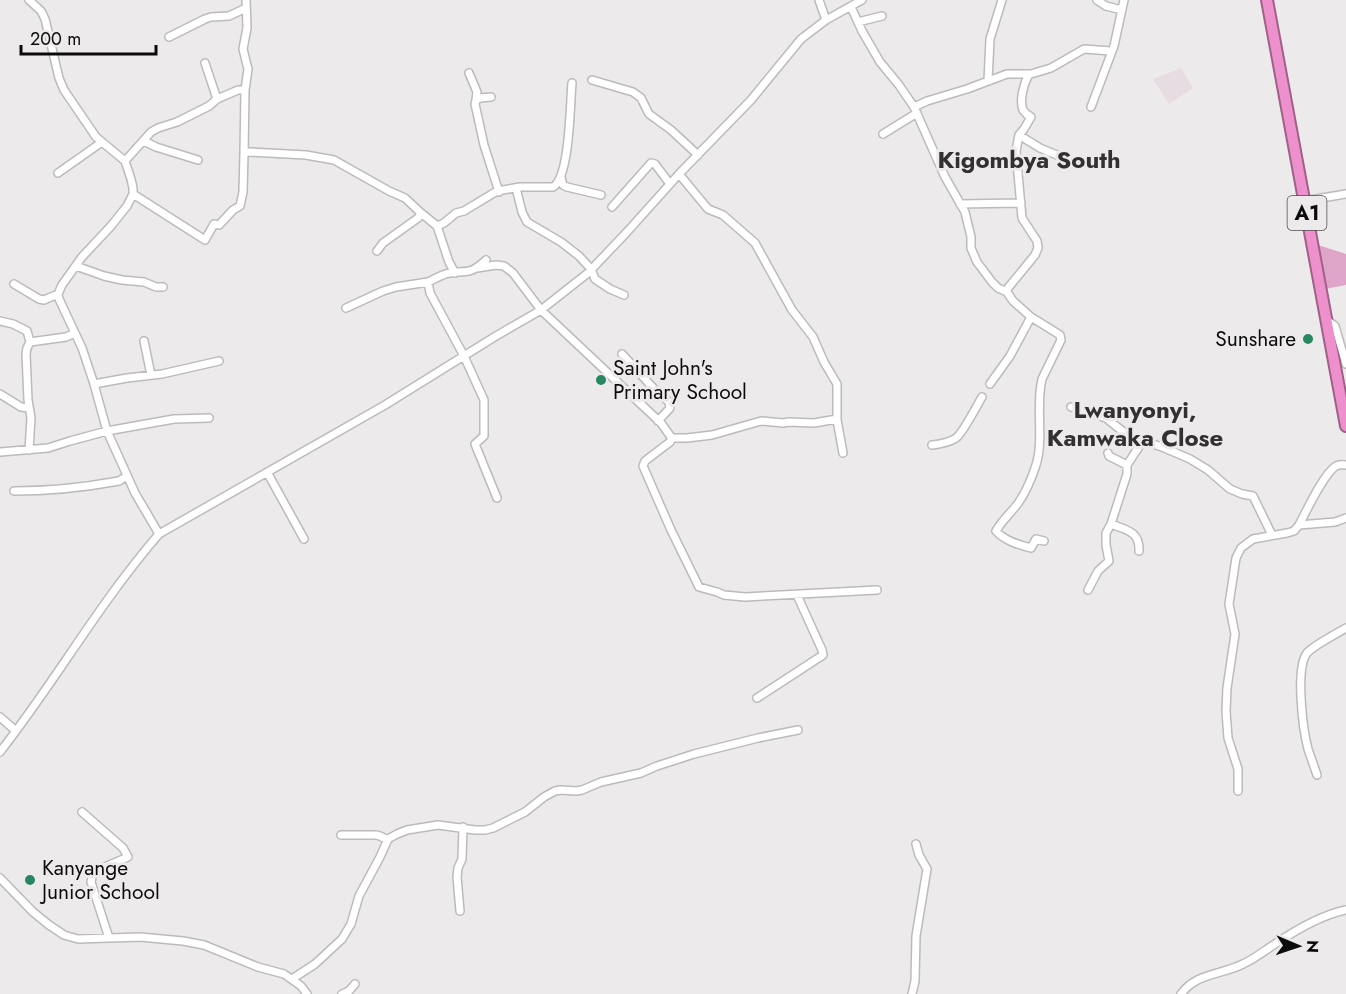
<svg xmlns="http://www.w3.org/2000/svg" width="1346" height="994" font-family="Jost,sans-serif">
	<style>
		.built { fill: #e7dce2 }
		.green { fill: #dfa5c8 }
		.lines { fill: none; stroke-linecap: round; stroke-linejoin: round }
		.minor-casing { stroke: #bdbabb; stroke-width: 10 }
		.highway-casing { stroke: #9f6189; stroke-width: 14 }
		.minor { stroke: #fff; stroke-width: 7 }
		.highway { stroke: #ee90cc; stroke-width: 10 }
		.poi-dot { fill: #268760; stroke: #edeaec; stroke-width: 2 }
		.labels { text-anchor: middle; stroke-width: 6; stroke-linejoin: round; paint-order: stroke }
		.shield { fill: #edeaec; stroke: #504e4f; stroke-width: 1.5 }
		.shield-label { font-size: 20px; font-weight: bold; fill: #0c0b0c }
		.poi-label { font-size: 21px; fill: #0c0b0c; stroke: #edeaec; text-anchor: start }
		.quarter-label { font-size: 24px; font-weight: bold; fill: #323031; stroke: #edeaec }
	</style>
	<rect width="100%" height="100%" fill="#edeaec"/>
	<path class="built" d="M1181,68l12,20 -24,16 -16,-25z"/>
	<path class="green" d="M1318,245l28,9v31l-21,4z"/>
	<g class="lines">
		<defs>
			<path id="minor" d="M29,0l12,11 4,8 14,59 5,12 32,47 29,24 6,18 2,9v6l-6,12 -16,20 -29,31 -20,28 -4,9 1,5 23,49 12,36 13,47 28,62 24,41
				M819,0l7,20
				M1097,0l9,6 16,4
				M851,7l11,24 18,31 19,23 15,22 31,70 20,35 6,25v11l6,14 15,20 6,6 9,4 6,9 18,16 -21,39 -20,28
				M858,22l24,-6
				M169,37l36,-18 6,-2 18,-1 17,-8
				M205,63l12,36
				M469,73l8,19 -1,8
				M592,80l41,12 8,6 8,16 22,16 27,25
				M988,81l2,-42 12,-39
				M245,90l3,-21 -5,-20 4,-21 -1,-28
				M491,97l-11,1 -4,2 -1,4 9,41 15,47
				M914,107l13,-6 40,-12 40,-15h24l20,-6 33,-19 27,2
				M1091,107l23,-61 10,-46
				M883,134l34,-21
				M1019,135l21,13 34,14
				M144,141l12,6 42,13
				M125,161l26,-29 7,-4 19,-6 32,-16 8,-7 21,-9h5l2,1 -1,62 5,-1 57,3 28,5 55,31 16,7 16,15 16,13 7,-3 12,-10 8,-2 33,-20 23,-4h33c17,-10 17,-83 19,-104
				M58,173l44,-31
				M679,174l29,35 15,6 32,28 37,67 21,27 11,25 13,22v36l6,33
				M561,177l2,8 4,2 34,8
				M516,188l6,24 5,10 34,20 18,14 12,13 4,10 15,10 14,6
				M133,194l72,46 9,-16 5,1 14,-15 7,-4 3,-14 1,-39
				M1304,201l42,-7
				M960,204l61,-1
				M612,207l39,-44 4,1 15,20
				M437,226l12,36 6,11
				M377,251l6,-8 35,-25 3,-5
				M76,266l28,10 18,4 22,2 12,5h7
				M477,268l19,-3 8,1 9,7 28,37 120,113 10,14v3l-1,2 -25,19 -2,5 28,64 28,57 18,5 7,3 21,2 132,-7
				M428,282c7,-3 14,-8 22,-9 20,-3 19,2 36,-13
				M14,284l25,15 5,1 14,-6
				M1007,292l1,-4 27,-33 3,-7 -1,-7 -15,-23 -6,-67 3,-16 5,-6 7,-12c-2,-1 -6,-4 -8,-7 -4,-10 1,-27 6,-36
				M346,308l37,-17 13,-4 32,-5 2,11 34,63 20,44v36l-9,8 22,54
				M1031,317l29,18 1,5 -19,39c-7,29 3,62 -7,89 -3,9 -10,25 -16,34 -7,10 -17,18 -23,29 9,10 23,14 35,17l5,-9 8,2
				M1327,320l8,6 11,38
				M0,321l13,3 14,7 3,11 -3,6 -1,6 2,46 3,18 -2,32
				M144,341l7,34
				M30,342l36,-5 9,-4
				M622,354l34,37 13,11 1,6 -12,13
				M94,384l33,-6 35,-4 57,-13
				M0,394l21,13 8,1
				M1071,407l35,11 20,16 8,4 28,9 28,12 18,11 22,19 12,5 11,2 19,39
				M672,438h15l25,-3 49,-14 22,2 6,-1 25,1 23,-4
				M932,445c8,-1 17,-2 24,-7 7,-5 20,-31 26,-41
				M0,452l48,-4 22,-7 37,-10 67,-12 35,-1
				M1108,453l1,3 18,9 15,-23
				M267,472l37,67
				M14,491c34,0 66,-3 99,-9l6,-1 8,-5
				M1111,524c15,6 29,7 28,27
				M1299,525l36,-3 11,-4
				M1088,590l10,-19 11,-10 -3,-16v-12l5,-9 16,-50v-9
				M757,698l66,-43 -1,-5 -25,-55
				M0,717l16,14
				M0,752c55,-70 100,-150 159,-218l226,-129 111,-69 45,-26 47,-37 39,-41 52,-58 72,-74 50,-61 25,-19 36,-20
				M1317,775c-3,-9 -6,-17 -9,-26 -5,-19 -13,-80 -1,-96 7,-8 29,-19 39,-25
				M1238,791v-22l-10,-31 -2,-27 1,-23 8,-54 -6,-30 7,-46 5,-10 12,-9 34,-6 7,-2 5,-6c7,-13 25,-52 37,-59 4,-2 6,-1 10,-1
				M82,812l41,36 5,9 -35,15 -2,10 18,56
				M341,835h35l4,1 8,4
				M0,878l33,34 16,13 15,10 14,4 62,-2 43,4 21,4 54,22 26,7 17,12 6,8
				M460,911l-3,-34 1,-9 4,-9 1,-32
				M292,979l23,-15 27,-25 9,-15 8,-28 21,-39 8,-18 9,-5 10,-4 31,-5 37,5h10l8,-2 32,-16 19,-15 11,-6 6,-1 15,1 6,-1 19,-8 40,-9 16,-7 37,-12 64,-16 40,-8
				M342,994l7,-3 6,-7
				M912,994l3,-13 1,-45 11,-67 -8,-14 -3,-11
				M1181,994c15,-21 40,-19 62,-30 11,-5 21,-13 32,-20 21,-14 46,-29 71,-34"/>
			<path id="highway" d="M1267,0l79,426"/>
		</defs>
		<use href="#minor" class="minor-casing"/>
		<use href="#highway" class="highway-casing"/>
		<use href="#minor" class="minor"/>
		<use href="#highway" class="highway"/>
	</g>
	<g class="poi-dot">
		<circle cx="1308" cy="339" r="6"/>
		<circle cx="601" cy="380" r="6"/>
		<circle cx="30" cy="880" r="6"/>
	</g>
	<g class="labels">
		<rect class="shield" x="1287.5" y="196" width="39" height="34" rx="4.5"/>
		<g class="shield-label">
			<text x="1307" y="220">A1</text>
		</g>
		<g class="poi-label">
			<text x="1296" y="346" text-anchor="end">Sunshare</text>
			<text x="613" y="375">Saint John's<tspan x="613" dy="24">Primary School</tspan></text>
			<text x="42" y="875">Kanyange<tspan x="42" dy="24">Junior School</tspan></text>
		</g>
		<g class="quarter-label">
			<text x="1029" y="168">Kigombya South</text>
			<text x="1135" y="418">Lwanyonyi,<tspan x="1135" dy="28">Kamwaka Close</tspan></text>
		</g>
	</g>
	<g transform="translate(1298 946) rotate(92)" stroke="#edeaec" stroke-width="4.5" paint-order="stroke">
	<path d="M0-4.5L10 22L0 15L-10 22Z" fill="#0c0b0c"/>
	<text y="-9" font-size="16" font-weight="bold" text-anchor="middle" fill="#0c0b0c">N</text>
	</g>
	<path d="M21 45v9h135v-9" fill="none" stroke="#0c0b0c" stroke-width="3"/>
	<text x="30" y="45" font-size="18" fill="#0c0b0c" stroke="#edeaec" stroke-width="4.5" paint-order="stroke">200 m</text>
</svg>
